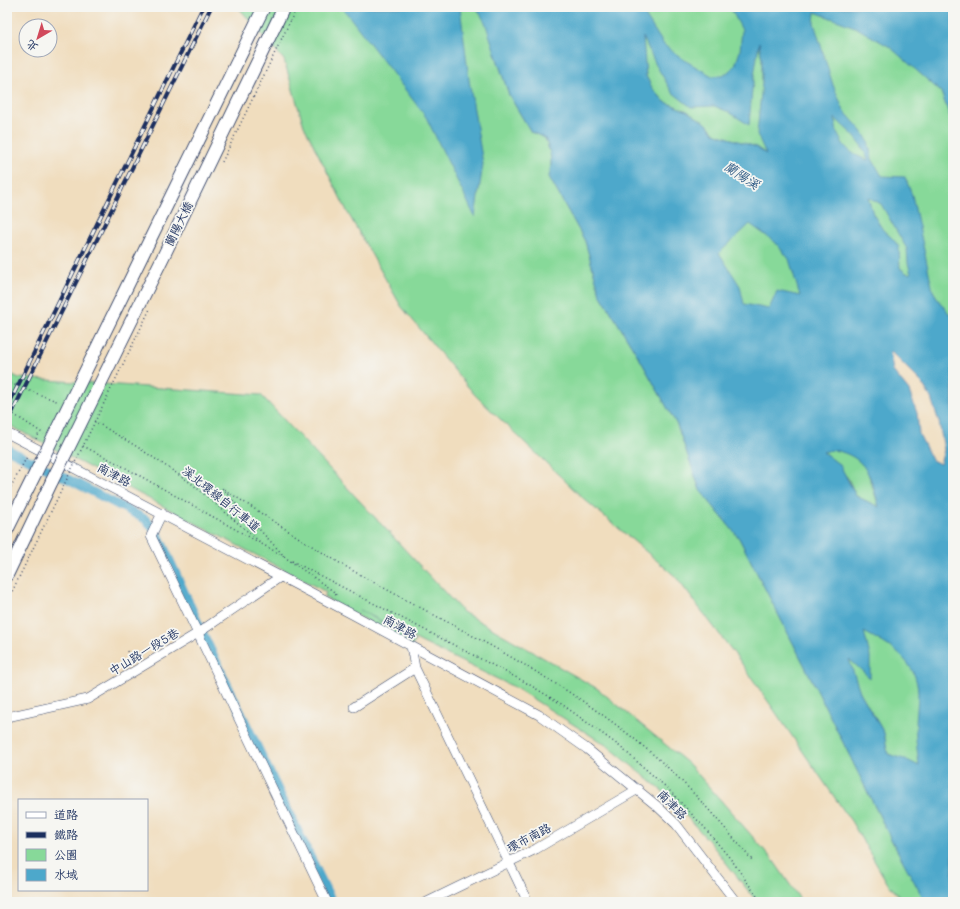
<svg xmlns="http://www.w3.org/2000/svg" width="960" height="909" font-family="Mali,'LXGW WenKai TC',sans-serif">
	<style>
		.green { fill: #87d999; stroke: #51847c }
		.water { fill: #4da8cb; stroke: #346c94; fill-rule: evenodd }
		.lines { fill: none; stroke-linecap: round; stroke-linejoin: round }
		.canal { stroke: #4da8cb; stroke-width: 9 }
		.minor-casing { stroke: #3b496c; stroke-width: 10 }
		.major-casing { stroke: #3b496c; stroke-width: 14 }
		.path { stroke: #3b496c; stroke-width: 1.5; stroke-dasharray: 1 3; stroke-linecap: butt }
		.minor { stroke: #fff; stroke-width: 9 }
		.major { stroke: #fff; stroke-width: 12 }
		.rail-casing { stroke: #1b2f5e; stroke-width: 4 }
		.rail { stroke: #f6f6f2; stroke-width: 2.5; stroke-dasharray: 8; stroke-linecap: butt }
		.major-bridge-casing { stroke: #3b496c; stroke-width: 14; stroke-linecap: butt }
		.path-bridge { stroke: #3b496c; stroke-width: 1.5; stroke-dasharray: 1 3; stroke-linecap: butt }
		.major-bridge { stroke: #fff; stroke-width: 12 }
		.labels { text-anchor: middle; stroke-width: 3.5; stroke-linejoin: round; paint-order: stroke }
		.street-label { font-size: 12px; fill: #1b2f5e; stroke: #f6f6f2 }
		.water-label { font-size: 13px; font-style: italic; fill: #2c5984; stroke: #f6f6f2 }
	</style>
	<rect width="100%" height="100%" fill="#f6f6f2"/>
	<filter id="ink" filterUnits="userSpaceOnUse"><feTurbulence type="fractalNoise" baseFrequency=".025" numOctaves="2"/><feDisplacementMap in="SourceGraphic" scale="8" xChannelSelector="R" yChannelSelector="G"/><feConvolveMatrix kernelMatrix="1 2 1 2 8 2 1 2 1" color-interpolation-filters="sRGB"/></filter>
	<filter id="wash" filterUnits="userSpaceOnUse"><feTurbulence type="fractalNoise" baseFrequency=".012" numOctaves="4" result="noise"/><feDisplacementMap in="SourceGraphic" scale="16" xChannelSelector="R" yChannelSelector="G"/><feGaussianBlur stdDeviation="0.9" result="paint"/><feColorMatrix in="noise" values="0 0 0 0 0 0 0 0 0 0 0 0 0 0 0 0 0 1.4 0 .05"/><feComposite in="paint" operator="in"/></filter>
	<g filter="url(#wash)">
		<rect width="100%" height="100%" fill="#f0ddbe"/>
		<path class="green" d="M238,7h265l-8,46 14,42 22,37 14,6c6,16 8,23 4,39l36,64 15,53 41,67 36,64 23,65 39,48 72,140 81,163 34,61h-21l-17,-18 -37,-63 -111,-160 -65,-85 -91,-77 -109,-104 -74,-89 -52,-91 -45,-89 -20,-66z
			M641,7h96l22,34 3,18v24l5,72 -11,-8 -42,-14 -7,-9 -20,-13 -22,-9 -13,-14 -6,-12 -3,-28z
			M850,7l91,85 10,27 2,3v196l-12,-14 -8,-13 -21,-17 -6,-1 -6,-5 -17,-22 -112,-234z
			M673,159l113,70 32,77 -85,21z
			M7,372l12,6 242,17 202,217 135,77 91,75 84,96 29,42h-45l-48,-61 -43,-47 -57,-47 -95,-60 -91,-44 -63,-33 55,31 -3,5 -88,-49 2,-5 -319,-168z
			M798,385l69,85 12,37 -23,-11 -8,-18 -25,-27z
			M774,511l179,148v217l-64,-114 -5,-29 -24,-41z"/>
		<path class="water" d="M342,7h118l9,73 14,84 -8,53 -49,-100z
			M476,7h24l3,2v-2h138v2l23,36 22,16 26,15h11l12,-10 5,-15 2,-21 -12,-23h223v115l-2,-3 -10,-27 -51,-45 -35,-20 -40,-15 -1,11 19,62 11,26 18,20 6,10 4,18 10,17 23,1 7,18 21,96 8,13 12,14v584h-27l-4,-6 -30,-55 -81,-163 -72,-140 -39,-48 -23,-65 -36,-64 -41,-67 -15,-53 -36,-64c4,-16 2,-23 -4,-39l-14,-6 -22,-37 -24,-73zM643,37l13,28 16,27 19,15 23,-1 15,6 20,13 3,-35 7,-47 3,16v24l-5,51 9,20 -10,-7 -42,-14 -7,-9 -20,-13 -22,-9 -13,-14 -6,-12zM835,118c15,15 26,21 33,42 -21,-6 -32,-20 -33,-42zM868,197l13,7 26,45 1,14 3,11 -5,-1 -6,-5 -1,-21 -6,-8 -10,-9 -10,-16zM750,224l25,18 14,17 11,37 -23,-5 -8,18 -25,-5 -4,-18 -21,-33zM890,351l32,32 9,15 8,24 5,28 -4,14 -8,-4 -13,-26 -2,-21 -8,-22 -16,-20zM833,450c34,6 38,27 46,57l-23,-11 -16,-31 -17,-13zM864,632c26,14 53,28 54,61 0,11 -2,22 -2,34 -1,13 2,26 3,39l-12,-6 -19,-6 -4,-21 -24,-41 -11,-33 21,19v-22z"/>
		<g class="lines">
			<path class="canal" d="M7,449l65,32 73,38 13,15 47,104 127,264"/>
		</g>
	</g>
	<g filter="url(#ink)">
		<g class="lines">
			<defs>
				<path id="minor" d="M7,433l343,180 189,102 48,34 70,57 19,18 60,78
					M162,513l-11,23 176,366
					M411,646l4,22 113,234
					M354,707l61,-39
					M7,717l81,-18 110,-66 82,-56
					M427,902l109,-53 102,-60"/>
				<path id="major" d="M7,530l29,-58
					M7,575l45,-94"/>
			</defs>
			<use href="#minor" class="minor-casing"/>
			<use href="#major" class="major-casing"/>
			<path class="path" d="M7,382l52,20
				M7,410l37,24
				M94,421l45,27 52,35 69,59
				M36,439l4,-7
				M83,446l32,16 170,95
				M7,494l22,-41
				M292,561l233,121 38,23 55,40 48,42 38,40 29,35 28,40
				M336,595l-3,-4 -47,-33 -43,-46 -21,-24c44,28 88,58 133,84 98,55 201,102 288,174 41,33 75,74 109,114
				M7,602l56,-115
				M127,651l3,12"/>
			<use href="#minor" class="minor"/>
			<use href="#major" class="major"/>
			<defs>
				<path id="rail" d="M7,408l196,-401
					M7,423l204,-416"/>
			</defs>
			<use href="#rail" class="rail-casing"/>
			<use href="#rail" class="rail"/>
			<defs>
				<path id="major-bridge" d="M36,472l228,-465
					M52,481l113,-228 119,-246"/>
			</defs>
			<use href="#major-bridge" class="major-bridge-casing"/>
			<path class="path-bridge" d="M222,162l75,-155
				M63,487l87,-178"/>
			<use href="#major-bridge" class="major-bridge"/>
		</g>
	</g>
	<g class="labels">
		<g class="street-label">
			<text transform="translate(179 224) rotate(-64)" y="4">蘭陽大橋</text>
			<text transform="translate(114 475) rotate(28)" y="4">南津路</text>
			<text transform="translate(221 499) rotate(39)" y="4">溪北環線自行車道</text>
			<text transform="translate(400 627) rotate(29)" y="4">南津路</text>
			<text transform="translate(144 652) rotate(-31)" y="4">中山路一段5巷</text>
			<text transform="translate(672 805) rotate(45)" y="4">南津路</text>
			<text transform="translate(529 838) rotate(-28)" y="4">環市南路</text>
		</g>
		<g class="water-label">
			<text transform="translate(742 175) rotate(33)" y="5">蘭陽溪</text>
		</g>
	</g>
	<rect width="960" height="909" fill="none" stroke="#f6f6f2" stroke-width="24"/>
	<rect x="18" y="799" width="130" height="92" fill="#f6f6f2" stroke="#9ea6b7"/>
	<rect x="26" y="812" width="20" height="6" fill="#ffffff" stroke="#9ea6b7"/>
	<text x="54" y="819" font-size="12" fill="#1b2f5e">道路</text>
	<rect x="26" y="832" width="20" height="6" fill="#1b2f5e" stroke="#9ea6b7"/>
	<text x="54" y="839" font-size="12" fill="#1b2f5e">鐵路</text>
	<rect x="26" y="849" width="20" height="12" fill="#87d999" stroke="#9ea6b7"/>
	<text x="54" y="859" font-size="12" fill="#1b2f5e">公園</text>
	<rect x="26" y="869" width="20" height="12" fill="#4da8cb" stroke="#9ea6b7"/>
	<text x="54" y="879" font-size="12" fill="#1b2f5e">水域</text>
	<g transform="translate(38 38) rotate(218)"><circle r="19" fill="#f6f6f2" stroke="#9ea6b7"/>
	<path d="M0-3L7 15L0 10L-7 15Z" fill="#d1495b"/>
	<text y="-6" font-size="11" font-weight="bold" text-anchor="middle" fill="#1b2f5e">北</text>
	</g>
</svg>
